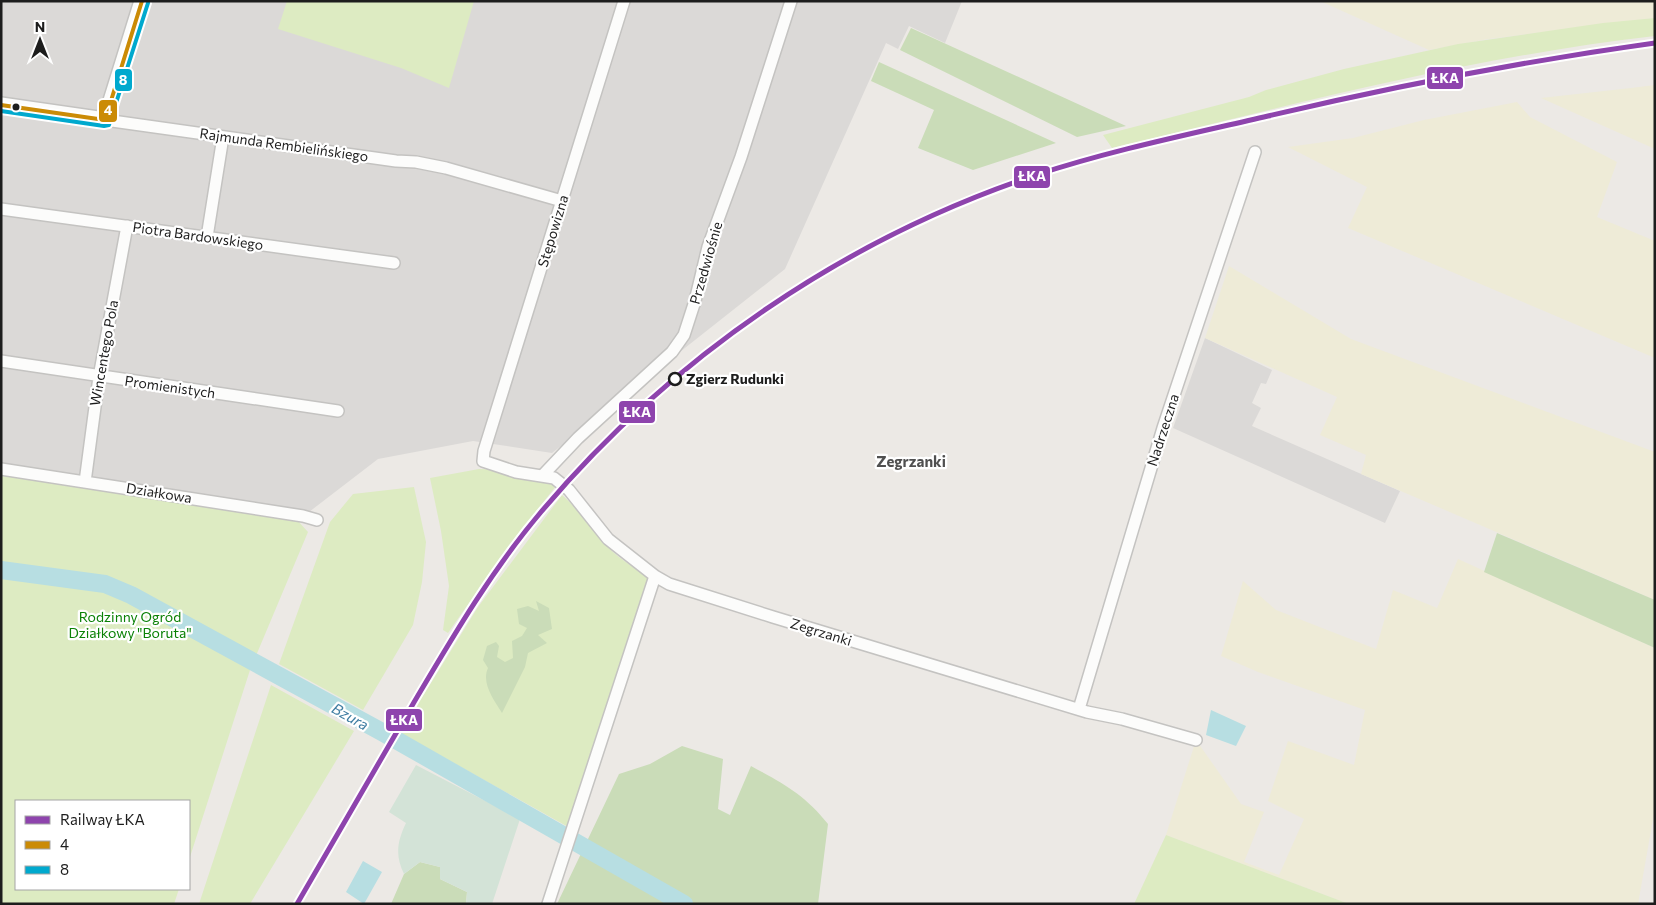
<svg xmlns="http://www.w3.org/2000/svg" width="1656" height="905" font-family="Commissioner,sans-serif">
	<style>
		.residential { fill: #dbd9d7 }
		.farmland { fill: #eeebd7 }
		.grass { fill: #ddebc2 }
		.forest { fill: #cadcb8 }
		.wetland { fill: #d3e3d7 }
		.water { fill: #b7dee2 }
		.lines { fill: none; stroke-linecap: round; stroke-linejoin: round }
		.river { stroke: #b7dee2; stroke-width: 18 }
		.minor-casing { stroke: #c4c3c1; stroke-width: 14 }
		.tertiary-casing { stroke: #c4c3c1; stroke-width: 18 }
		.minor { stroke: #fcfcfb; stroke-width: 11 }
		.tertiary { stroke: #fcfcfb; stroke-width: 15 }
		.bus-1-casing { stroke: #fff; stroke-width: 8 }
		.bus-2-casing { stroke: #fff; stroke-width: 8 }
		.bus-1 { stroke: #cb8b06; stroke-width: 4 }
		.bus-2 { stroke: #00a9ce; stroke-width: 4 }
		.rail-1-casing { stroke: #fff; stroke-width: 9 }
		.rail-1 { stroke: #8e44ad; stroke-width: 5 }
		.bus-dot { fill: #1d1d1d; stroke: #fff; stroke-width: 2 }
		.stop-dot { fill: #fff; stroke: #1d1d1d; stroke-width: 2.5 }
		.labels { text-anchor: middle; stroke-width: 4.5; stroke-linejoin: round; paint-order: stroke }
		.street-label { font-size: 14px; fill: #1d1d1d; stroke: #fff }
		.stop-label { font-size: 14px; font-weight: bold; fill: #1d1d1d; stroke: #fff; text-anchor: start }
		.park-label { font-size: 14px; fill: #0a8105; stroke: #fff }
		.neighbourhood-label { font-size: 15px; font-weight: bold; fill: #505050; stroke: #fff }
		.water-label { font-size: 15px; font-style: italic; fill: #3f7da2; stroke: #fff }
		.line-badge { stroke: #fff; stroke-width: 2 }
		.badge-label { font-size: 14px; text-anchor: middle; font-weight: bold; fill: #fff }
	</style>
	<rect width="100%" height="100%" fill="#ece9e5"/>
	<path class="residential" d="M1,1h961l-17,42 -36,-17 -11,23 -12,-6 -101,226 -233,184 -79,-12 -95,18 -69,53 -308,-41z
		M1205,338l67,32 -6,14 -5,-1 -9,20 9,5 -9,18 148,65 -15,32 -212,-95z"/>
	<path class="farmland" d="M1320,1h335v17l-167,21 -59,11z
		M1655,85v64l-114,-51 90,-10z
		M1517,102l13,15 87,45 -20,55 58,24v117l-307,-130 19,-41 -79,-40 65,-9 71,-18z
		M1229,266l122,73 304,113v148l-294,-126 5,-19 -46,-20 17,-38 -132,-59z
		M1458,559l197,89v160l-17,96h-289l-183,-69 30,-95 45,64 23,8 -20,50 35,13 25,-56 -36,-18 20,-60 66,24 11,-55 -107,-38 -37,-16 22,-75 33,29 100,39 17,-59 44,18z"/>
	<path class="grass" d="M287,1h187l-25,87 -48,-20 -123,-39z
		M1655,18v18c-184,21 -363,69 -543,112l-9,-13 146,-38 17,-7 78,-21 114,-25 145,-21z
		M479,469c25,1 56,4 77,17l-48,61 -60,86 -5,-3 6,-44 -8,-55 -11,-53z
		M1,475l297,46 10,11 -58,138 -61,190v-59h-173v88h163l-5,15h-173z
		M414,487l12,55 -4,40 -9,43 -50,85 -84,-46 51,-142 23,-28z
		M562,495c18,15 30,36 47,53 10,11 25,19 37,28l2,4 -78,248 -170,-95 78,-126z
		M271,685l83,46 -104,173h-51z
		M1166,835l183,69h-215z"/>
	<path class="forest" d="M911,28l215,98 -49,11 -177,-87z
		M879,62l177,81 -83,27 -55,-22 16,-38 -63,-29z
		M1497,533l158,67v48l-171,-76z
		M536,601l13,7 3,21 -14,6 9,8 -19,10 -3,14 -23,46c-8,-13 -21,-30 -14,-45l-5,-8 4,-14 9,-4 3,4 -2,11 8,5 8,-4 -1,-17 10,-5 5,-8 -8,-4 -2,-15 11,-3 11,5z
		M682,746l41,13 -5,50 12,6 21,-49c33,18 53,28 77,58l-10,80h-261l62,-130 31,-10z
		M420,862l20,5v12l27,13 -1,12h-75l13,-30z"/>
	<path class="wetland" d="M416,765l104,54 -28,85h-26l1,-12 -27,-13v-12l-20,-5 -16,12c-9,-19 -7,-32 2,-51l-17,-11z"/>
	<path class="water" d="M1211,710l35,16 -10,20 -30,-11z
		M363,861l19,11 -18,32 -18,-12z"/>
	<g class="lines">
		<path class="river" d="M1,570l104,14 26,11 251,137 302,172"/>
		<defs>
			<path id="minor" d="M624,1l-140,450 -1,10 33,11 38,6 15,12 39,49 47,37 14,8 104,33 314,95 35,7 74,21
				M105,120l291,41 20,1 30,6 116,33
				M1,209l393,54
				M207,237l16,-100
				M1,361l337,50
				M1,469l302,47 14,4
				M543,475l35,-37 94,-86 12,-17 11,-34 13,-54 33,-90 50,-156
				M85,482l14,-105 28,-151
				M1079,709l84,-281 92,-276
				M548,904l107,-328"/>
			<path id="tertiary" d="M1,105l104,15 37,-119"/>
		</defs>
		<use href="#minor" class="minor-casing"/>
		<use href="#tertiary" class="tertiary-casing"/>
		<use href="#minor" class="minor"/>
		<use href="#tertiary" class="tertiary"/>
		<defs>
			<path id="bus-1" d="M1,105l104,15 37,-119"/>
			<path id="bus-2" d="M1,111l103,15 5,-1 39,-122"/>
		</defs>
		<use href="#bus-1" class="bus-1-casing"/>
		<use href="#bus-2" class="bus-2-casing"/>
		<use href="#bus-1" class="bus-1"/>
		<use href="#bus-2" class="bus-2"/>
		<defs>
			<path id="rail-1" d="M297,904c39,-67 77,-134 116,-200 39,-66 78,-133 128,-192 131,-155 303,-273 495,-337 76,-25 155,-41 232,-59 128,-30 257,-55 387,-73"/>
		</defs>
		<use href="#rail-1" class="rail-1-casing"/>
		<use href="#rail-1" class="rail-1"/>
	</g>
	<circle class="bus-dot" cx="16" cy="107" r="4.5"/>
	<circle class="stop-dot" cx="675" cy="379" r="6"/>
	<g class="labels">
		<g class="street-label">
			<text transform="translate(284 145) rotate(8)" y="5">Rajmunda Rembielińskiego</text>
			<text transform="translate(553 231) rotate(-73)" y="5">Stępowizna</text>
			<text transform="translate(198 236) rotate(8)" y="5">Piotra Bardowskiego</text>
			<text transform="translate(706 263) rotate(-74)" y="5">Przedwiośnie</text>
			<text transform="translate(104 353) rotate(-80)" y="5">Wincentego Pola</text>
			<text transform="translate(170 387) rotate(8)" y="5">Promienistych</text>
			<text transform="translate(1163 430) rotate(-72)" y="5">Nadrzeczna</text>
			<text transform="translate(159 493) rotate(9)" y="5">Działkowa</text>
			<text transform="translate(821 632) rotate(17)" y="5">Zegrzanki</text>
		</g>
		<g class="stop-label">
			<text x="686" y="384">Zgierz Rudunki</text>
		</g>
		<g class="park-label">
			<text x="130" y="622">Rodzinny Ogród<tspan x="130" dy="16">Działkowy "Boruta"</tspan></text>
		</g>
		<g class="neighbourhood-label">
			<text x="911" y="467">Zegrzanki</text>
		</g>
		<g class="water-label">
			<text transform="translate(350 717) rotate(29)" y="5">Bzura</text>
		</g>
	</g>
	<g class="line-badge">
		<rect x="1426" y="66" width="38" height="24" rx="5" fill="#8e44ad"/>
		<rect x="114" y="68" width="19" height="24" rx="5" fill="#00a9ce"/>
		<rect x="98" y="99" width="20" height="24" rx="5" fill="#cb8b06"/>
		<rect x="1013" y="165" width="38" height="24" rx="5" fill="#8e44ad"/>
		<rect x="618" y="400" width="38" height="24" rx="5" fill="#8e44ad"/>
		<rect x="385" y="708" width="38" height="24" rx="5" fill="#8e44ad"/>
	</g>
	<g class="badge-label">
		<text x="1445" y="83">ŁKA</text>
		<text x="123" y="85">8</text>
		<text x="108" y="115">4</text>
		<text x="1032" y="181">ŁKA</text>
		<text x="637" y="417">ŁKA</text>
		<text x="404" y="725">ŁKA</text>
	</g>
	<rect width="1656" height="905" fill="none" stroke="#1d1d1d" stroke-width="5"/>
	<rect x="15" y="800" width="175" height="90" fill="#ffffff" stroke="#a5a5a5"/>
	<rect x="25" y="816" width="25" height="8" fill="#8e44ad" stroke="#a5a5a5"/>
	<text x="60" y="825" font-size="15" fill="#1d1d1d">Railway ŁKA</text>
	<rect x="25" y="841" width="25" height="8" fill="#cb8b06" stroke="#a5a5a5"/>
	<text x="60" y="850" font-size="15" fill="#1d1d1d">4</text>
	<rect x="25" y="866" width="25" height="8" fill="#00a9ce" stroke="#a5a5a5"/>
	<text x="60" y="875" font-size="15" fill="#1d1d1d">8</text>
	<g transform="translate(40 40)" stroke="#ffffff" stroke-width="4" paint-order="stroke">
	<path d="M0-4L9 19L0 12L-9 19Z" fill="#1d1d1d"/>
	<text y="-8" font-size="14" font-weight="bold" text-anchor="middle" fill="#1d1d1d">N</text>
	</g>
</svg>
